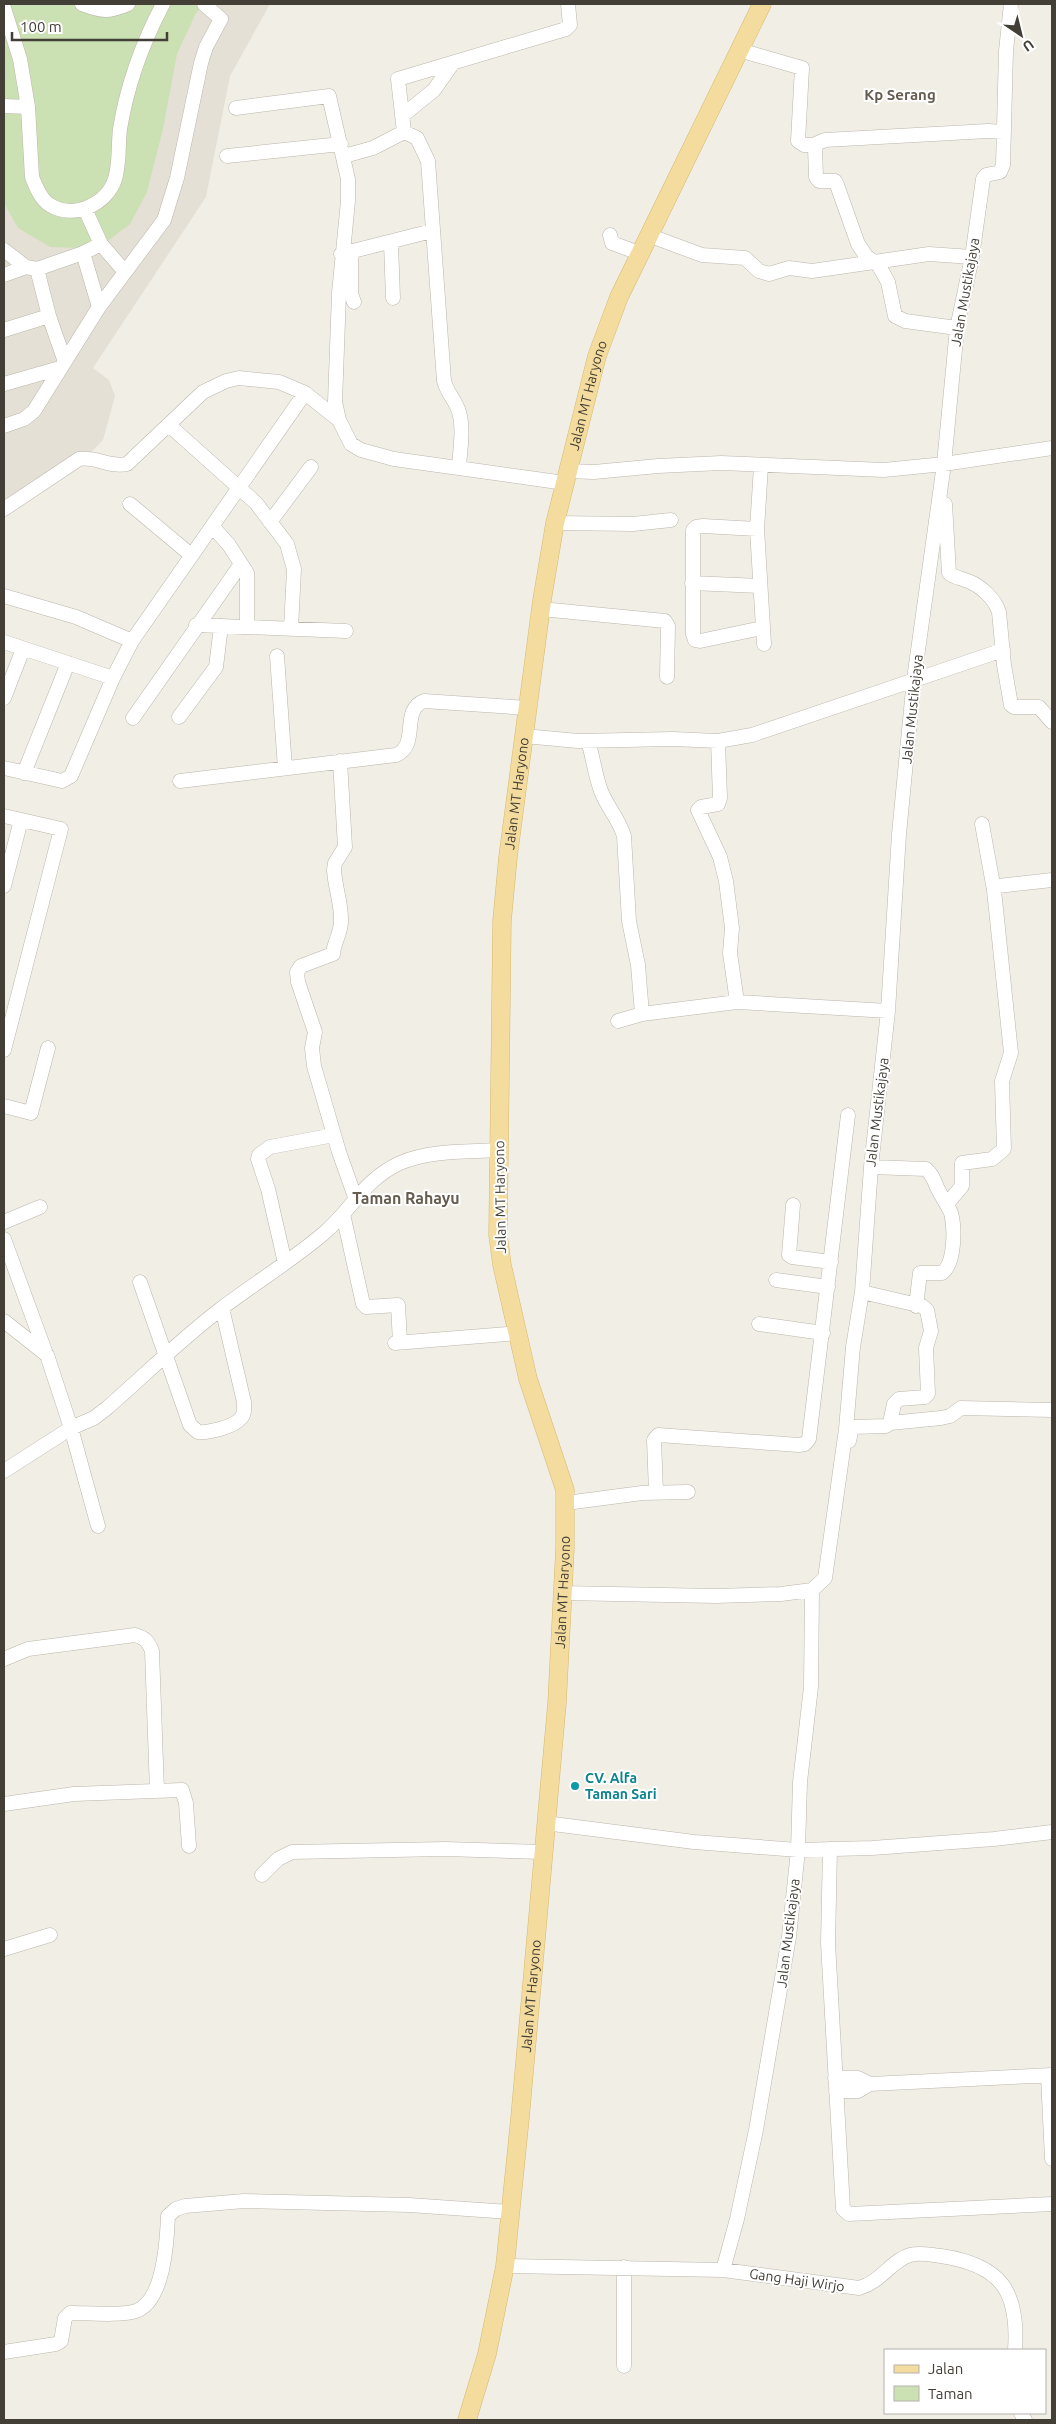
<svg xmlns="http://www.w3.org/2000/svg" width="1056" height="2424" font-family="Ubuntu,sans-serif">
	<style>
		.residential { fill: #e4e0d5 }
		.green { fill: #cce1b3 }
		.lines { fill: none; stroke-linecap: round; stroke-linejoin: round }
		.minor-casing { stroke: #bbb6aa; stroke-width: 15 }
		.major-casing { stroke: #d6b96f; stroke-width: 19 }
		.minor { stroke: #fff; stroke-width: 14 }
		.major { stroke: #f3dc9e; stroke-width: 18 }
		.culture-dot { fill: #0f9aa8; stroke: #fff; stroke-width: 2 }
		.labels { text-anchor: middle; stroke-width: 4; stroke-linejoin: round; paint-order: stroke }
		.street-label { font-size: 14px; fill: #433e36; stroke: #fff }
		.culture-label { font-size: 14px; font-weight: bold; fill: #0d838f; stroke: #fff; text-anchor: start }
		.neighbourhood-label { font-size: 15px; font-weight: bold; fill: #655c4f; stroke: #fff }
		.quarter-label { font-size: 16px; font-weight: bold; fill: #655c4f; stroke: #fff }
	</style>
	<rect width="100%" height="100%" fill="#f1eee6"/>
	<path class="residential" d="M4,4h266l-40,72 -24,121 -113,171 16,12 6,16 -12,44 -23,24 -76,53z"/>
	<path class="green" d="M4,4h200l-8,9 -19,41 -14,75 -16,63 -17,32 -21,16 -31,8 -28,-1 -32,-19 -14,-25z"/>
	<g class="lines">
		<defs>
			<path id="minor" d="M82,4c20,8 27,8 46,0
				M4,8l16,51 8,48
				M739,50l63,18 -4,73 6,4h9l2,2 1,30 3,4h16l2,4 21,59 8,12 13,10 9,16 7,34 10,5 52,7
				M4,106l24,1 4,70c4,10 9,23 18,28 24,15 57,-1 65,-26 5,-16 3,-34 5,-50 7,-43 23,-87 43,-125
				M236,108l93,-12 19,83v22l-9,92 -4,109 4,18
				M402,116l32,-26 19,-27
				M813,145l12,-5 163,-9 15,1
				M227,156l114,-12
				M344,156l29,-8 31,-16
				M85,209l16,35 24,28
				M610,235l2,8 27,10
				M648,235l54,20 43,3 14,13 10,3 20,-6 23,3 117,-17 43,3
				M391,243l2,55
				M4,250l22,17
				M351,251v43l3,8
				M83,253l16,54
				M341,254l91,-23
				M37,269l12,47 15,43
				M4,275l22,-8 11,2 46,-16 18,-9
				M4,330l45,-14
				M4,384l56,-16
				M4,426l20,-7 10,-8 65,-104 65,-87 13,-42 24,-115 5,-16 15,-28 -17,-15
				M170,426l86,77 31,41 7,25 -3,60
				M761,466l-4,63 7,115
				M459,467c1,-17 5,-38 0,-55 -3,-11 -12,-19 -15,-31l-16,-220 -11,-23 -13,-6 -6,-53 168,-50 4,-4 -2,-21
				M568,471l26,1 64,-6 63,-3 163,7 60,-6 108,-16
				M130,504l61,51
				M945,504l4,69c6,5 12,5 19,8 13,5 27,18 31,31l5,53 7,40 3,2h25l13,15
				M4,509l75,-50c17,-3 31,9 48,5l76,-72 23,-11 13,-3 40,4 26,11 34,27 12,24 10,6 33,9 171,24
				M270,522l41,-55
				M555,523l78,1 38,-4
				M213,527l16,18 18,28v53
				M757,529l-54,-3 -7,1 -3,3v104l2,6 5,1 62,-13
				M692,583l68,3
				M4,596l72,21 56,24 173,-248
				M541,609l124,12 3,5 -1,51
				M196,625l150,6
				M4,642l109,36
				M277,656l8,112
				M4,698l19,-49
				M179,717l37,-50 5,-41
				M133,718l108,-154
				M524,736l54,5 95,-2 45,2 34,-6 251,-85
				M588,741c5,16 7,34 13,50 6,16 18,28 23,45l5,85 9,44 4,49
				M718,741l2,57 -2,6 -17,3 -3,3 22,47 6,24 6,47 -2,25 7,49
				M340,761l5,86 -10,16 -1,7c1,17 7,32 7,49 1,13 -7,22 -8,35l-32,12 -4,6 1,10 17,50 -3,16 2,18 25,86 16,45
				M4,768l58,13 9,-5 42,-98 19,-37
				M24,773l44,-110
				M180,781l216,-26c24,-10 4,-45 28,-54l104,7
				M4,816l57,13 -57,221
				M982,824l12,66
				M4,886l17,-66
				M618,1021l24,-7 95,-12 151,9
				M4,1106l27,7 17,-65
				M871,1167l55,2c7,6 7,9 10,16 4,10 11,18 15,28 4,15 4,51 -9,60h-22l-4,33
				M947,1204l15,-18v-23l30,-4 12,-10 -2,-68 9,-28 -17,-163 4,-4 54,-6
				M793,1205l-4,50 3,2 39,5
				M343,1214l20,90 3,3 32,-2 2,37
				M4,1222l36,-15
				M4,1239l41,112
				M285,1263l-17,-74 -10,-30 1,-4 11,-8 64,-12
				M776,1280l52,7
				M140,1282l50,143 8,7c10,1 36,-5 43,-14 4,-4 3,-10 3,-16l-22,-94
				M862,1292l60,14 5,4 4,21 -5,17 2,46 -3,3 -26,2 -5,5 -4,19
				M4,1321l43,34 24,73 27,98
				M759,1324l64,9
				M395,1343l123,-10
				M849,1441l3,-14 34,-1 4,-3 51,-5 9,-2 11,-8 91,2
				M4,1471l67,-43 23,-10 13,-10c39,-34 74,-69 115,-100 33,-25 69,-47 101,-74 29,-24 40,-54 77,-71 30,-13 66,-11 97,-13
				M656,1492l-2,-52 4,-5 141,10 6,-1 4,-5 39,-324
				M566,1503l76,-10 46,-1
				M562,1593l154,3 65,-2 31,-4 13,-12 21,-149 7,-82 9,-55 9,-125 17,-156 11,-177 15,-155 30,-215 13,-136 15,-71 11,-78 3,-4 14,-3 3,-7 3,-114 5,-47
				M4,1659l24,-10 107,-14c10,3 13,6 17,16l5,140
				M4,1804l70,-10 108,-4 4,13 3,43
				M545,1823l149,19 104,8 74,-2 122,-9 58,-7
				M830,1849l-2,94 15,266 6,5 203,-10
				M262,1875l16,-16 14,-7 153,-3 98,3
				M4,1949l46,-14
				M1048,2076l4,83
				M835,2078h23l12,6
				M836,2091h22l12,-7 182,-9
				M505,2266l218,4 136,18c22,-6 33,-28 51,-33 11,-3 20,0 31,1 60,9 78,35 74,94
				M723,2270l14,-51 19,-89 33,-193 9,-87 2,-68 11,-95 1,-97
				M4,2352l52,-8 5,-3 4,-23 5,-5c15,0 53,3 66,-2 28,-10 31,-70 32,-95l8,-7 9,-3 59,-5 165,4 101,7
				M624,2366v-99
				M1021,2413l4,7"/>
			<g id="major">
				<path id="s1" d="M467,2420l20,-66 18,-88 15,-148 37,-415 8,-155v-58l-37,-111 -26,-114 -4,-30 4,-314 6,-64 16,-121 18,-136 13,-77 42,-167 22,-59 143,-293"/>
			</g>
		</defs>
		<use href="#minor" class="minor-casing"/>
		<use href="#major" class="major-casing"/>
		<use href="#minor" class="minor"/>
		<use href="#major" class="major"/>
	</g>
	<circle class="culture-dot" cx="575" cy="1786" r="5"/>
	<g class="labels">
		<g class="street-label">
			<text transform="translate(965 292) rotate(-80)" y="5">Jalan Mustikajaya</text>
			<text dy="5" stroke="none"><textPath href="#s1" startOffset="2049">Jalan MT Haryono</textPath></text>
			<text transform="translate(912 709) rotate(-84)" y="5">Jalan Mustikajaya</text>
			<text dy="5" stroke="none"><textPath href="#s1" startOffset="1644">Jalan MT Haryono</textPath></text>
			<text transform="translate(877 1112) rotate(-83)" y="5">Jalan Mustikajaya</text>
			<text transform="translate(500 1197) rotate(-91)" y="5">Jalan MT Haryono</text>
			<text dy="5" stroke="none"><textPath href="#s1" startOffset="835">Jalan MT Haryono</textPath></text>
			<text transform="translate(788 1933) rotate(-83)" y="5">Jalan Mustikajaya</text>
			<text dy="5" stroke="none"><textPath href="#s1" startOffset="430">Jalan MT Haryono</textPath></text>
			<text transform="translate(797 2280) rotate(8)" y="5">Gang Haji Wirjo</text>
		</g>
		<g class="culture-label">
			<text x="585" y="1783">CV. Alfa<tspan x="585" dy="16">Taman Sari</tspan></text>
		</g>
		<g class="neighbourhood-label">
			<text x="900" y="100">Kp Serang</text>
		</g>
		<g class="quarter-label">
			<text x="406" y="1204">Taman Rahayu</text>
		</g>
	</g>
	<rect width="1056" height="2424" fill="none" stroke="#433e36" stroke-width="10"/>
	<rect x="884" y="2349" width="162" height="65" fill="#ffffff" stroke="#b4b2af"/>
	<rect x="894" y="2365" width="25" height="8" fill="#f3dc9e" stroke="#b4b2af"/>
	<text x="928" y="2374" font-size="15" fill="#433e36">Jalan</text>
	<rect x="894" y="2386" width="25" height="15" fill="#cce1b3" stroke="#b4b2af"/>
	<text x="928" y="2399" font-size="15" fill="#433e36">Taman</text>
	<g transform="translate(1021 35) rotate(145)" stroke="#ffffff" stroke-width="4" paint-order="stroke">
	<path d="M0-4L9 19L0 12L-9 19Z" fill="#433e36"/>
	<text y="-8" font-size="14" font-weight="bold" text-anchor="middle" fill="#433e36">U</text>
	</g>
	<path d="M12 32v8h155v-8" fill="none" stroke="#433e36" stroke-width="2.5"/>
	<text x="20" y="32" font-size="15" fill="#433e36" stroke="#ffffff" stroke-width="4" paint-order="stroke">100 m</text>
</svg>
